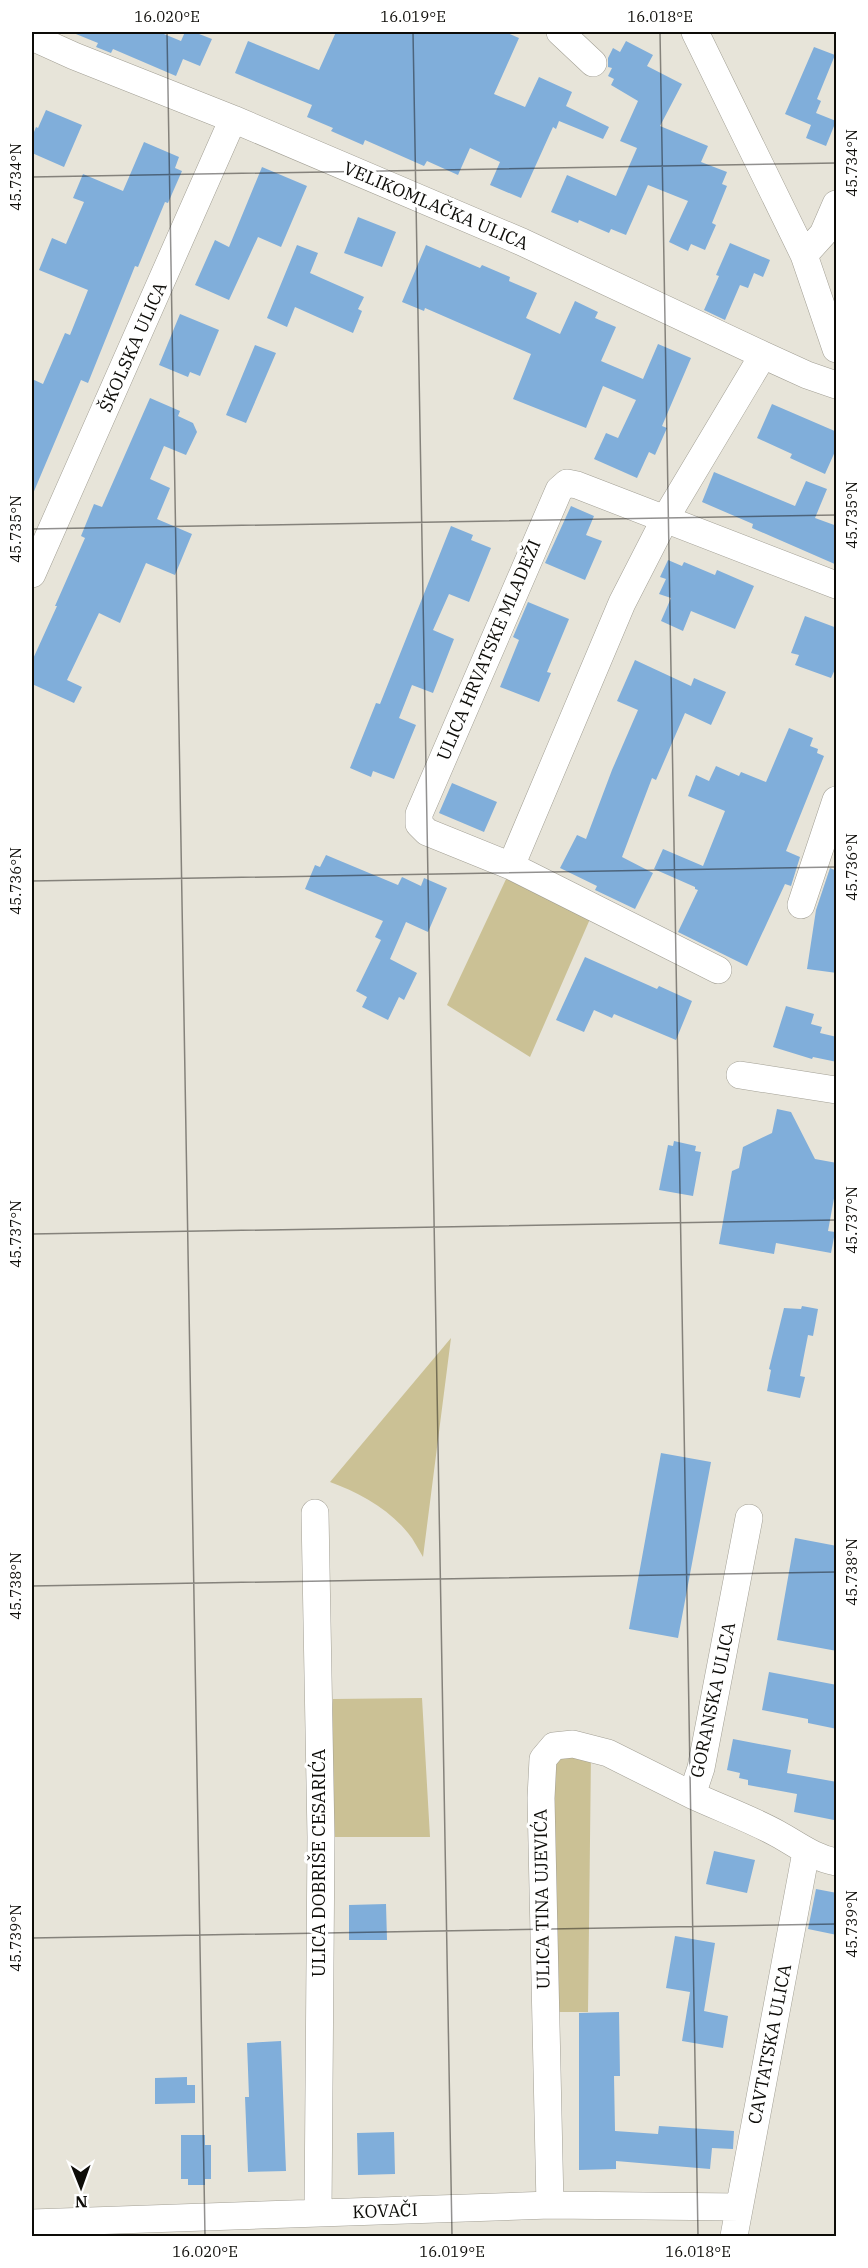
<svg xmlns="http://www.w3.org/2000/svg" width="868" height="2268" font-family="'IBM Plex Serif',serif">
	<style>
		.green { fill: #cbc195 }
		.building { fill: #80aeda }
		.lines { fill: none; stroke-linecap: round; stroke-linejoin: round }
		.minor-casing { stroke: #a29f94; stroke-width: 28 }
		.minor { stroke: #fff; stroke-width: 27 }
		.ticks { fill: none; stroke: #0d0c08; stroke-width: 1.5; stroke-opacity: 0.45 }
		.labels { text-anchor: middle; stroke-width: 6; stroke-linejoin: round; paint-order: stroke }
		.street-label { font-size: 18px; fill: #0d0c08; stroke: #fff }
		.neatline { fill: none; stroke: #0d0c08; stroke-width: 2 }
		.ticks-label { font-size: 15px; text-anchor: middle; fill: #0d0c08 }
	</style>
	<rect width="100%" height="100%" fill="#e7e4d9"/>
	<path class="green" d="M507,877l83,42 -60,138 -83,-52z
		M451,1338l-28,219c-5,-8 -9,-17 -15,-24 -19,-24 -50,-41 -78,-51z
		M422,1698l8,139h-99v-108l2,-30z
		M591,1754l-3,258h-34l-5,-190 8,-64z"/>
	<path class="building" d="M71,32h88l22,9 4,-9h9l18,7 -12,27 -17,-7 -7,17 -63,-27 -2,4 -15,-6 2,-4z
		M336,32h169l14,6 -25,56 31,13 14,-30 33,15 -6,14 43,21 -6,12 -44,-18 -3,8 -3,-2 -32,71 -31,-13 10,-23 -30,-14 -12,27 -31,-14 -3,5 -59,-26 -2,5 -32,-14 2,-3 -26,-11 5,-12 -77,-32 13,-32 71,29z
		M626,41l27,14 -6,11 35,18 -22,42 48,20 -7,16 26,10 -5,12 5,2 -15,37 4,2 -11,25 -14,-6 -3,7 -19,-9 19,-41 -40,-16 -22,50 -15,-6 -2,4 -30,-13 -1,3 -27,-11 16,-37 49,21 21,-48 -17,-7 18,-40 -27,-16 3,-6 -6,-3 4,-8 -4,-1v-9l5,-10 7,4z
		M814,47l21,8 -18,44 4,2 -5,12 20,8 -10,25 -20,-8 5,-13 -26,-11z
		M46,110l36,15 -18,42 -32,-14v-16l4,-10 2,1z
		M144,142l35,15 -4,11 7,3 -14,32 -3,-1 -27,65 -3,-1 -47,117 -7,-3 -49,116v-117l11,5 22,-51 5,2 18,-45 -49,-20 13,-32 14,6 18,-42 -11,-4 10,-24 40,17z
		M262,167l45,19 -26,61 -23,-10 -29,63 -34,-15 20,-45 14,7z
		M358,217l38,15 -14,35 -38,-14z
		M730,243l40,17 -7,17 -9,-4 -6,15 -8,-3 -15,35 -21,-10 15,-34 -3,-1z
		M297,245l21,8 -8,20 54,24 -6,12 4,2 -9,22 -58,-26 -8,20 -20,-9z
		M426,245l54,23 2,-3 28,12 -1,4 28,12 -11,25 34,16 15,-33 23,11 -3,6 21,9 -15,34 42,18 15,-35 33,14 -29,68 5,2 -12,27 -6,-3 -12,26 -43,-19 12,-26 12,5 18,-38 -33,-14 -17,42 -73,-29 18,-45 -106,-46 -1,3 -22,-9z
		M180,314l39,16 -19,46 -10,-4 -2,5 -29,-12z
		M255,345l21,8 -30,70 -20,-8z
		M150,398l30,13 -2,5 15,7 4,9 -11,23 -22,-9 -14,33 20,9 -13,31 35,15 -17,41 -29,-12 -26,60 -21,-10 -32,67 15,7 -8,16 -42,-19v-23l25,-55h-2l30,-68 -4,-2 13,-32 8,3z
		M772,404l65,28v15l-12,27 -35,-16 2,-4 -35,-16z
		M714,472l81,34 11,-25 21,8 -12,29 22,8v39l-85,-37 1,-4 -51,-22z
		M571,506l23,10 -8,19 16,6 -17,39 -40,-17z
		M451,526l22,9 -2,5 20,8 -22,54 -20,-8 -16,36 21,9 -21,54 -21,-8 -13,33 17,7 -22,54 -21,-8 -2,6 -21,-9 26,-65 4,1z
		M668,560l14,6 2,-4 31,13 2,-5 37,16 -19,43 -44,-18 -8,20 -22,-10 10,-23 -12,-4 7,-15 -6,-2z
		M528,602l41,17 -22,53 4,1 -12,29 -39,-15 19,-47 -6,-3z
		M805,616l32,12v37l-6,13 -36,-13 4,-10 -8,-2z
		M635,660l56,26 3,-8 32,14 -15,33 -26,-12 -29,67 -4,-2 -30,79 31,16 -18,36 -40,-19 2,-4 -37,-18 17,-33 9,4 26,-69 26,-60 -21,-9z
		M789,728l24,10 -3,8 8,3 -1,4 7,3 -38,95 14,6 -9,29 -6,-2 -38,82 -69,-34 20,-42 -3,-1v-2l-41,-18 9,-20 40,17 22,-55 -37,-15 8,-21 13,6 7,-15 23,10 2,-4 25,10z
		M452,783l45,19 -13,30 -45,-19z
		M326,855l72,30 4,-8 19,9 3,-8 23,10 -19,44 -22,-10 -16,37 27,14 -13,27 -5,-3 -11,23 -26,-13 5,-10 -11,-6 25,-51 -6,-3 8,-16 -78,-32 10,-24 5,2z
		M830,868l7,3v102l-30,-4 9,-59z
		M585,957l72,32 2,-3 33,15 -16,39 -62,-26 -2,4 -18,-8 -10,22 -28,-12z
		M786,1006l28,8 -3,10 11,3 -2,6 17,4v25l-24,-5 -1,2 -39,-12z
		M777,1109l14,3 24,47 22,4v19l-9,49 7,1 -4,21 -55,-10 -2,11 -55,-10 13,-73 7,-3 4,-21 29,-14z
		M674,1141l22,5 -1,5 6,1 -8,44 -34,-6 9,-45 5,1z
		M802,1306l16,3 -5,27 -5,-1 -8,41 5,1 -5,21 -33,-7 4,-21 -2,-1 15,-61 17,1z
		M661,1453l50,9 -33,176 -49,-9z
		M795,1538l42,8v105l-60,-11z
		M769,1672l68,13v44l-29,-6v-4l-46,-9z
		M733,1739l58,11 -4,23 50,9 -3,38 -40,-8 3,-18 -49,-9v-5l-9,-2 1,-5 -13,-3z
		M714,1851l41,9 -8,33 -41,-9z
		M816,1889l21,4v42l-29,-6z
		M386,1904l1,36h-38v-35z
		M675,1936l40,7 -11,68 24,5 -5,32 -41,-7 8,-49 -24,-4z
		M619,2012l1,64h-6l1,55 43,3 1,-8 75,5 -1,18 -21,-1 -2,21 -94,-8v8l-37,1v-157z
		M281,2041l5,130 -38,1 -3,-75h4l-2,-54z
		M187,2077v8h8v18l-40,1v-26z
		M394,2132l1,42 -37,1 -1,-42z
		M181,2135h24v10h6v34h-6v6h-17v-6h-7z"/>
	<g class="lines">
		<defs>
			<path id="minor" d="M560,32l33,31
				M695,32l109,223 32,94
				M32,37l42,19 159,63 289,123 241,113 44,20 29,10
				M804,255l19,-21 13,-30
				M32,574l201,-455
				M511,866l-84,-34 -8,-8v-10l140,-324 8,-7 10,2 259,100
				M801,905l35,-105
				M718,970l-207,-104 111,-263 43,-84 98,-164
				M740,1075l96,15
				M315,1513l6,324 -3,376
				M749,1518l-48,250 -9,27c28,13 59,24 86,39 20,11 36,24 58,28
				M550,2205l-9,-407 2,-39 11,-13 19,-2 35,9 84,42
				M32,2223l518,-18 189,2
				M734,2236l72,-384"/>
		</defs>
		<use href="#minor" class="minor-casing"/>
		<use href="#minor" class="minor"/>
	</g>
	<path class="ticks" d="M167,32l38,2204M413,32l39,2204M660,32l38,2204M32,177l804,-14M32,529l804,-14M32,881l804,-14M32,1234l804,-14M32,1586l804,-14M32,1938l804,-14"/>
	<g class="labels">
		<g class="street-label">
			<text transform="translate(436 206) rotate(23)" y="6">VELIKOMLAČKA ULICA</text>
			<text transform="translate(133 347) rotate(-66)" y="6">ŠKOLSKA ULICA</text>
			<text transform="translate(489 650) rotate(-67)" y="6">ULICA HRVATSKE MLADEŽI</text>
			<text transform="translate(713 1700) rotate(-78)" y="6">GORANSKA ULICA</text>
			<text transform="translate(319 1863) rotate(-90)" y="6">ULICA DOBRIŠE CESARIĆA</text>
			<text transform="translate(542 1899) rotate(-91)" y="6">ULICA TINA UJEVIĆA</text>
			<text transform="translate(770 2044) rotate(-79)" y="6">CAVTATSKA ULICA</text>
			<text transform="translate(385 2211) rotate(-2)" y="6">KOVAČI</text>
		</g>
	</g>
	<rect width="868" height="2268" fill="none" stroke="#ffffff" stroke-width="66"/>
	<g transform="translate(81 2187) rotate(179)" stroke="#ffffff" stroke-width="4.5" paint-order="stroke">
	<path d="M0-4.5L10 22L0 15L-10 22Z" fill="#0d0c08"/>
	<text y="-9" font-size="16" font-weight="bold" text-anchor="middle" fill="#0d0c08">N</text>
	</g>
	<rect x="33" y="33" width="802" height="2202" class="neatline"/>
	<g class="ticks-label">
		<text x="167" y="22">16.020°E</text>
		<text x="413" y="22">16.019°E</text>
		<text x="660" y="22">16.018°E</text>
		<text transform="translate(852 163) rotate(-90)" y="5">45.734°N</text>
		<text transform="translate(16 177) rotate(-90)" y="5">45.734°N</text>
		<text transform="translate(852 515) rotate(-90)" y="5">45.735°N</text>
		<text transform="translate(16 529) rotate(-90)" y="5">45.735°N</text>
		<text transform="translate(852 867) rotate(-90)" y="5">45.736°N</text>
		<text transform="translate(16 881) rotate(-90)" y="5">45.736°N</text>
		<text transform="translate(852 1220) rotate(-90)" y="5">45.737°N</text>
		<text transform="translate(16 1234) rotate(-90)" y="5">45.737°N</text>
		<text transform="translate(852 1572) rotate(-90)" y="5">45.738°N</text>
		<text transform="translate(16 1586) rotate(-90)" y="5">45.738°N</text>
		<text transform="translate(852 1924) rotate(-90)" y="5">45.739°N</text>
		<text transform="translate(16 1938) rotate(-90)" y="5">45.739°N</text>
		<text x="205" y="2257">16.020°E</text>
		<text x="452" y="2257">16.019°E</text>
		<text x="698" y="2257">16.018°E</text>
	</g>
</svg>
